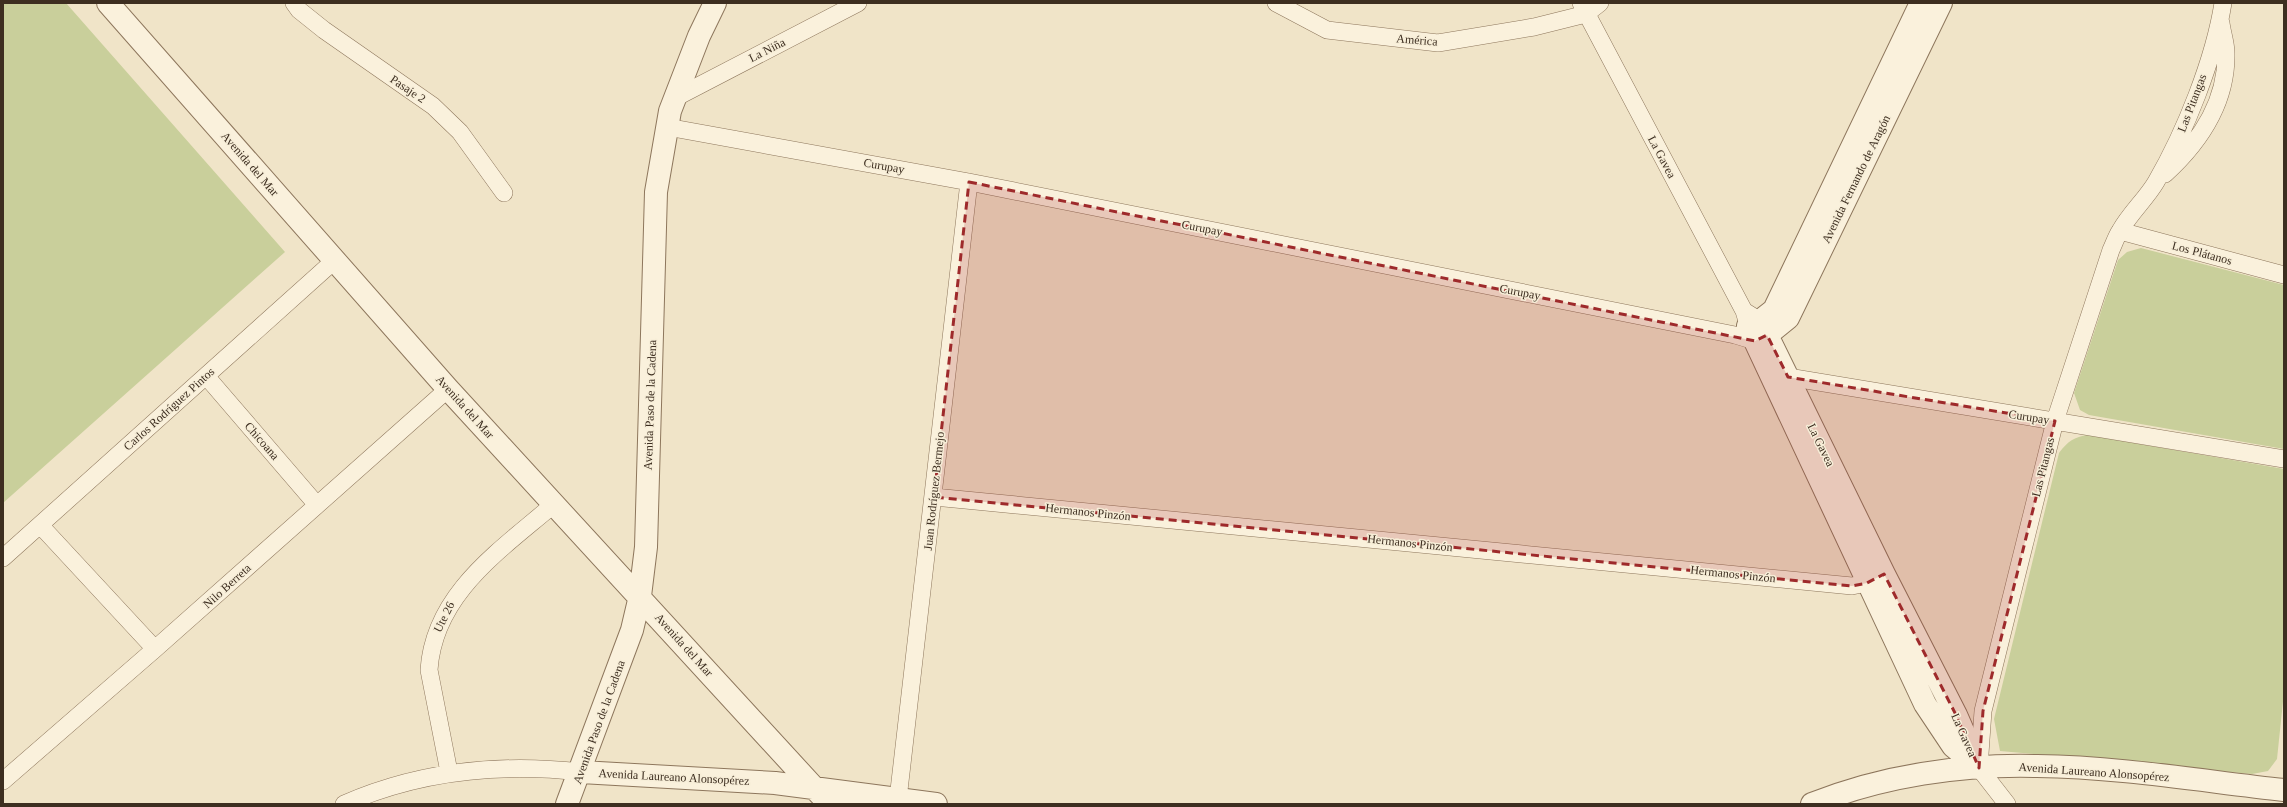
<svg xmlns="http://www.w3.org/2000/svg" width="2287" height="807" font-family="'Times New Roman',serif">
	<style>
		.green { fill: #c9cf9b }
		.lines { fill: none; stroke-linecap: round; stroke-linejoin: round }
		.minor-casing { stroke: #8d765c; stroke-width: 18 }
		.tertiary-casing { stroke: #8d765c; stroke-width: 24 }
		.minor { stroke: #faf1dc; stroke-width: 17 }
		.tertiary { stroke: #faf1dc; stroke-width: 22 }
		.marked { fill: #9e2a2b; fill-opacity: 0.2; stroke: #9e2a2b; stroke-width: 3; stroke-dasharray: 8 5; stroke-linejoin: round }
		.labels { text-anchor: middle; stroke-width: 3; stroke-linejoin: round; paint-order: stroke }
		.street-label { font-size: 12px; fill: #3d2e20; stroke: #f7eed8 }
	</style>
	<rect width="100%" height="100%" fill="#f0e4c8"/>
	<path class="green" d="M3,3h63l219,249 -282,251z
		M2141,248l143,37v164l-195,-34 -9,-5 -6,-17 44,-133 9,-8z
		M2088,435l196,34v223l-7,67 -9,12 -16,3 -252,-23 -6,-32 65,-266c9,-12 15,-16 29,-18z"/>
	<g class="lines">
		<defs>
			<path id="minor" d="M294,3l5,7 25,20 109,76 27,26 44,61
				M1276,3l51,27 111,13 96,-16 52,-13 14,-11
				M1581,3l163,308 3,10
				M675,98l183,-95
				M667,127l302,55 766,153 20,6 12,-6 -7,-14 -16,-10
				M2165,174c35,-32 62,-72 61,-121 0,-10 -4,-21 -5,-30
				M2120,231l164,44
				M206,376l111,129
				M1778,381l10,-4 496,82
				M934,497l918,89 15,-3 11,-6
				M40,525l115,124
				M3,558l332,-298
				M449,772l-20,-102c5,-77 72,-120 125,-166
				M3,781l152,-132 293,-260
				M898,799l71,-617
				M344,804c75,-33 156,-41 237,-32
				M2007,804l-28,-36 4,-57 72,-290 56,-171c3,-6 5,-13 9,-19 10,-18 26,-32 36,-49 29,-50 58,-122 67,-179"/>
			<path id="tertiary" d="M108,3l340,386 381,415
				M1921,3l-147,307 -14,11 -12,5 177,378 28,42 26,22
				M1941,3l-153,315 -21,17 117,239 72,141 21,48
				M581,772l194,11 161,21
				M567,804l65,-174 8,-34 6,-49 10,-355 14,-81 29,-75 16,-33
				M1812,804c70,-28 150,-40 225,-38 83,1 165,15 247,24"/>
		</defs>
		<use href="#minor" class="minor-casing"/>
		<use href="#tertiary" class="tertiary-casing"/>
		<use href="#minor" class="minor"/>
		<use href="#tertiary" class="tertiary"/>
	</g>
	<path class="marked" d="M969,182l786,159 12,-6 21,42 267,44 -72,290 -4,57 -23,-53 -72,-141 -17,9 -15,3 -918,-89z"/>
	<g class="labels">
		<g class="street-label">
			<text transform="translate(1417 40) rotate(5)" y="4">América</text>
			<text transform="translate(767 50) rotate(-27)" y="4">La Niña</text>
			<text transform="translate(408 89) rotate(34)" y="4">Pasaje 2</text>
			<text transform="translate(2192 103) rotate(-69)" y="4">Las Pitangas</text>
			<text transform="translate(1662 157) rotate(62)" y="4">La Gavea</text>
			<text transform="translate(250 164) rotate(49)" y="4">Avenida del Mar</text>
			<text transform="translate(884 166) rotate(10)" y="4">Curupay</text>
			<text transform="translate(1856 179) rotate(-64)" y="4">Avenida Fernando de Aragón</text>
			<text transform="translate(1202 228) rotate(11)" y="4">Curupay</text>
			<text transform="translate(2202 253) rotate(15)" y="4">Los Plátanos</text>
			<text transform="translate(1520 292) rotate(11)" y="4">Curupay</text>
			<text transform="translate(650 405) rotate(-88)" y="4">Avenida Paso de la Cadena</text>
			<text transform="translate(465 407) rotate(48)" y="4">Avenida del Mar</text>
			<text transform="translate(169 409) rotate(-42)" y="4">Carlos Rodríguez Pintos</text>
			<text transform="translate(2029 417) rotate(9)" y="4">Curupay</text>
			<text transform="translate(262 441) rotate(49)" y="4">Chicoana</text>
			<text transform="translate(1821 445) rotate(64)" y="4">La Gavea</text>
			<text transform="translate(2043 467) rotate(-76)" y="4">Las Pitangas</text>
			<text transform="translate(934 491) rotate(-84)" y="4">Juan Rodríguez Bermejo</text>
			<text transform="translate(1088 512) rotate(6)" y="4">Hermanos Pinzón</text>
			<text transform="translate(1410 543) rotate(6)" y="4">Hermanos Pinzón</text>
			<text transform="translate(1733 574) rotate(6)" y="4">Hermanos Pinzón</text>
			<text transform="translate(227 586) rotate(-42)" y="4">Nilo Berreta</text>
			<text transform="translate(444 617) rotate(-64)" y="4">Ute 26</text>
			<text transform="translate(684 645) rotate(48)" y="4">Avenida del Mar</text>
			<text transform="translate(599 722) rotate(-70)" y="4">Avenida Paso de la Cadena</text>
			<text transform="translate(1964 735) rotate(66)" y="4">La Gavea</text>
			<text transform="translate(2094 772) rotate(4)" y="4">Avenida Laureano Alonsopérez</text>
			<text transform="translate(674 777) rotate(3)" y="4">Avenida Laureano Alonsopérez</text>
		</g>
	</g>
	<rect width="2287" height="807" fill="none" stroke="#3d2e20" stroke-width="8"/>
</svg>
